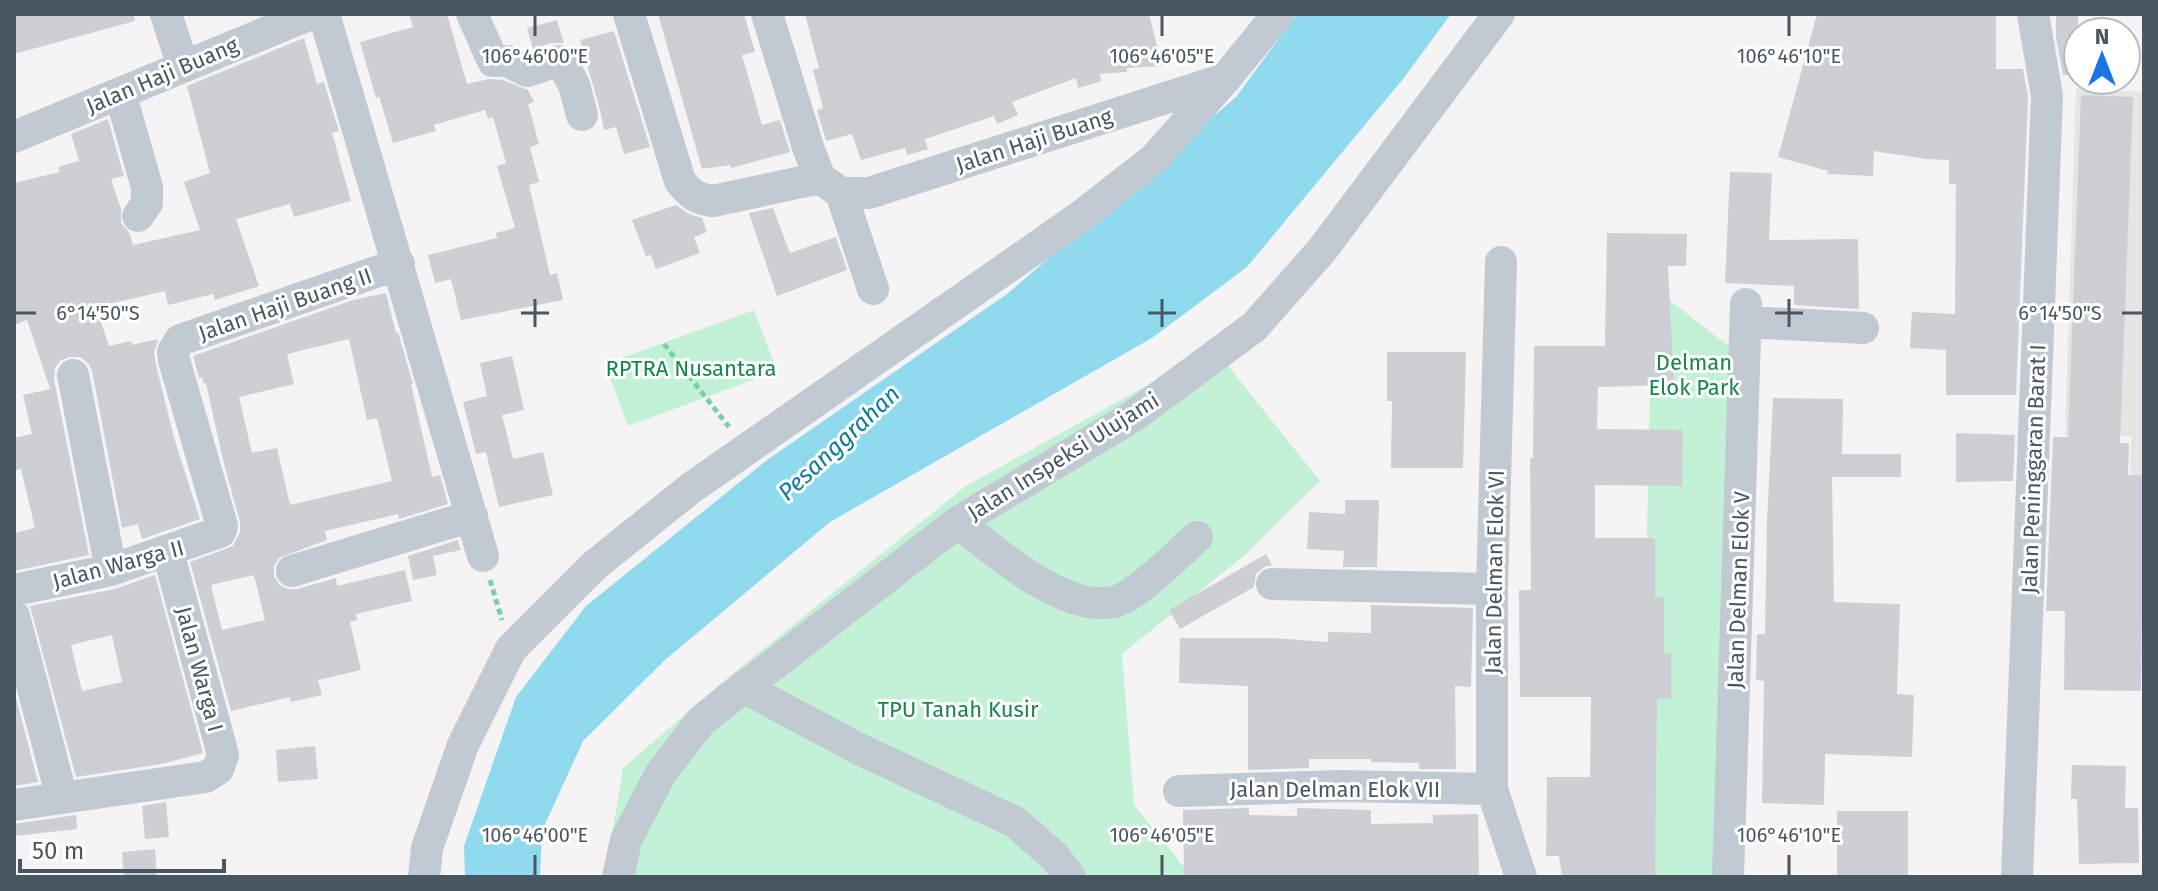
<svg xmlns="http://www.w3.org/2000/svg" width="2158" height="891" font-family="'Fira Sans',sans-serif">
	<style>
		.education { fill: #e6e4e5 }
		.green { fill: #c3f1d5 }
		.water { fill: #90daee }
		.building { fill: #cdcfd5; fill-rule: evenodd }
		.lines { fill: none; stroke-linecap: round; stroke-linejoin: round }
		.path { stroke: #7ad0a6; stroke-width: 5; stroke-dasharray: 6 4; stroke-linecap: butt }
		.minor { stroke: #c1cad2; stroke-width: 32 }
		.ticks { fill: none; stroke: #4a5661; stroke-width: 3 }
		.labels { text-anchor: middle; stroke-width: 6; stroke-linejoin: round; paint-order: stroke }
		.street-label { font-size: 22px; fill: #4a5661; stroke: #fff }
		.park-label { font-size: 22px; fill: #17864f; stroke: #fff }
		.water-label { font-size: 24px; font-style: italic; fill: #0c7c9b; stroke: #fff }
		.ticks-label { font-size: 20px; text-anchor: middle; fill: #4a5661; stroke: #fff; stroke-width: 6; stroke-linejoin: round; paint-order: stroke }
	</style>
	<rect width="100%" height="100%" fill="#f5f3f3"/>
	<path class="education" d="M2076,88l68,4v430h-14l1,-86 -66,-1z"/>
	<path class="green" d="M1652,287l86,66 -13,524h-85z
		M754,310l23,61 -149,55 -23,-62z
		M1214,348l106,133 -74,73 -124,100 12,151 58,72h-587l18,-109 103,-89 240,-193z"/>
	<path class="water" d="M1297,14h154l-48,65 -156,188 -95,71 -322,184 -165,138 -82,81 -41,90 -2,46h-75l-1,-31 52,-149 70,-91 181,-146 240,-166 229,-197z"/>
	<path class="building" d="M14,14h120l1,7 -121,33z
		M409,14h38l20,70 22,-5 14,1 25,10 6,12 -6,2 11,40 -9,3 9,35 -10,3 21,90 7,-2 6,27 -102,20 -10,-41 -16,4 -7,-28 69,-17 -1,-5 19,-5 -18,-62 9,-3 -13,-46 -5,2 -3,-9 -51,15 2,6 -43,12 -14,-47 -3,2 -16,-56 53,-15z
		M658,14h86l11,38 -13,3 20,70 18,-5 10,32 -59,16 -1,-3 -28,4z
		M805,14h344l13,52 -35,2v4l-28,2 3,7 -24,7 -2,-10 -64,24 6,13 -21,9 -3,-8 -69,23 3,10 -21,6 -2,-7 -44,12 -9,-26 -26,7 -9,-31 6,-2 -10,-38 6,-2z
		M1817,14h179v55h27l5,28 -12,298h-70v-45l-36,-2 2,-36 43,2 1,-130h-7v-24l-23,-1 -52,-8 -1,25 -46,-2 1,-3 -50,-14z
		M2056,14h22v61h-15l-7,-37z
		M557,20l7,23h-13l-18,6 -6,-21z
		M614,31l36,116 -26,7 -8,-27 -12,3 -4,-20 -20,-70z
		M304,38l13,46 7,-2 15,49 -7,2 19,68 -57,16 -4,-13 -54,15 23,67 -44,14 -2,-6 -45,11 -3,-14 -69,16 13,39 22,-5 1,4 26,-6 -4,14 2,12 19,76 25,78 -58,20 -4,-15 -16,4 -30,-157 -4,-8 -8,-6h-11l-9,4 -5,7 -1,11 35,176 -75,16v-38l21,-5 -14,-59 -7,2v-33l18,-4 -9,-39 27,-6 -23,-69 -13,5v-142l46,-11 -2,-5 21,-6 -8,-27 37,-15 16,57 -13,3 10,30v14l8,9 4,13 67,-15 -16,-48 26,-9 -23,-87z
		M2081,95l52,2 -13,346h9l-1,32h16l-3,216 -77,-1 1,-79h-19l7,-174h15z
		M1730,172l42,1 -3,67 89,-1 1,70 -65,-4v-19l-69,-3z
		M676,205l13,9 13,4 5,14 -13,5 6,16 -44,16 -5,-14 -5,1 -14,-36z
		M773,208l17,45 46,-16 11,33 -70,26 -28,-83z
		M1607,233l80,1 -1,32h-18l6,119 -76,2 -1,42 86,1 -1,56 -87,-1v53h60v59h9v56h7v46h-14l-2,178h-93l-3,-21h-13l1,-79h43l1,-80h-71l-1,-107h12l-1,-132h3l1,-112h71z
		M386,293l10,40 2,-1 15,52h-2l21,93 8,-2 8,29 -49,15 -1,-5 -73,17 2,9 -48,18 -5,8v10l6,9 7,4h10l39,-11 1,8 68,-16 7,31 -56,13 1,6 -7,2 11,48 -43,10 4,15 -31,7 -1,-5 -59,14 -41,-149 43,-16 7,-14v-10l-16,-58 -18,-81 -2,1 -2,-7 -3,1 -6,-22 160,-56zM349,339l18,81 10,-2 15,63 -102,24 -13,-57 -25,5 -13,-56 55,-13 -7,-30zM254,575l11,45 -43,10 -11,-45z
		M1387,352h79l-3,116h-72l1,-67h-5z
		M512,356l12,54 -22,5 11,44 30,-7 10,43 -54,12 -13,-55 -10,2 -13,-52 24,-6 -7,-33z
		M1773,398l70,1 -1,55h59v23h-69l2,125 66,2 -3,90 17,1 -2,62 -87,-3 -1,51 -62,-2 2,-122 -8,-1 1,-46h8l2,-112z
		M1956,433l59,2 -2,46 -57,1z
		M1345,500h34l-2,67h-34l1,-16 -37,-2 2,-37 36,2z
		M458,540l3,10 -28,6 4,19 -24,5 -5,-24z
		M1266,554l6,11 -8,2 -8,7 -2,13 -74,42 -11,-19z
		M155,575l48,178 -41,11 -86,13 -46,-171 85,-17zM112,635l10,47 -40,9 -11,-46z
		M1371,605l102,3 -2,79 -16,-1 1,83h-37v-6l-48,-1v-3h-62v9l-61,2v-84l-69,-3 1,-45h92l56,4v-10l43,1z
		M14,690l24,92 -24,4z
		M315,746l3,33 -40,3 -2,-32z
		M2072,765l54,1 -1,42h13l1,55 -60,1 -2,-65h-6z
		M166,802l3,35 -24,2 -3,-33z
		M1249,808v7l48,1v-8l74,2v14l62,-1v-8l45,-1 1,63 -295,-2 -1,-65z
		M1837,811h71v66h-71z
		M76,815l1,14 -63,7v-12z
		M155,849l2,28h-33l-2,-25z"/>
	<g class="lines">
		<path class="path" d="M664,344l65,83
			M490,580l12,40"/>
		<path class="minor" d="M166,14l17,52
			M324,14l159,542
			M472,14l21,47h14l20,10 30,-10 5,1 12,23 8,30
			M629,14l51,167c10,13 17,18 33,20l107,-23
			M767,14l42,136 11,28 21,15 32,96
			M120,93l27,94v16l-9,13
			M14,137l297,-123
			M841,193h28l356,-114
			M1501,262l-9,327v200l29,88
			M1746,322l117,6
			M73,375l38,195
			M958,522c35,29 107,91 156,80 23,-6 64,-48 83,-65
			M292,571l180,-55
			M1272,584l220,5
			M14,590l97,-20 109,-38 2,-6 -48,-166 -1,-8 7,-12 219,-76
			M14,616l48,182
			M743,687l116,62 156,73 40,35 15,20
			M1179,791l162,-5 151,3
			M14,805l192,-28 12,-8 5,-14 -55,-203
			M424,877l3,-29 36,-103 48,-96 84,-84 96,-77 386,-269 77,-60 71,-80 53,-65
			M618,877l8,-37 35,-67 41,-53 256,-198 174,-105 122,-90 68,-77 177,-236
			M1728,877l18,-573
			M2017,877l30,-781 -14,-82"/>
	</g>
	<path class="ticks" d="M535,16v20M1162,16v20M1789,16v20M535,299v28M1162,299v28M1789,299v28M16,313h20M521,313h28M1148,313h28M1775,313h28M2122,313h20M535,855v20M1162,855v20M1789,855v20"/>
	<g class="labels">
		<g class="street-label">
			<text transform="translate(162 75) rotate(-23)" y="8">Jalan Haji Buang</text>
			<text transform="translate(1034 140) rotate(-18)" y="8">Jalan Haji Buang</text>
			<text transform="translate(285 304) rotate(-19)" y="8">Jalan Haji Buang II</text>
			<text transform="translate(1063 456) rotate(-32)" y="8">Jalan Inspeksi Ulujami</text>
			<text transform="translate(2033 469) rotate(-88)" y="8">Jalan Peninggaran Barat I</text>
			<text transform="translate(118 564) rotate(-15)" y="8">Jalan Warga II</text>
			<text transform="translate(1494 572) rotate(-89)" y="8">Jalan Delman Elok VI</text>
			<text transform="translate(1738 590) rotate(-88)" y="8">Jalan Delman Elok V</text>
			<text transform="translate(200 669) rotate(75)" y="8">Jalan Warga I</text>
			<text x="1335" y="797">Jalan Delman Elok VII</text>
		</g>
		<g class="park-label">
			<text x="1694" y="370">Delman<tspan x="1694" dy="25">Elok Park</tspan></text>
			<text x="691" y="376">RPTRA Nusantara</text>
			<text x="958" y="717">TPU Tanah Kusir</text>
		</g>
		<g class="water-label">
			<text transform="translate(839 443) rotate(-43)" y="8">Pesanggrahan</text>
		</g>
	</g>
	<g class="ticks-label">
		<text x="535" y="63">106°46'00"E</text>
		<text x="1162" y="63">106°46'05"E</text>
		<text x="1789" y="63">106°46'10"E</text>
		<text x="98" y="320">6°14'50"S</text>
		<text x="2060" y="320">6°14'50"S</text>
		<text x="535" y="842">106°46'00"E</text>
		<text x="1162" y="842">106°46'05"E</text>
		<text x="1789" y="842">106°46'10"E</text>
	</g>
	<rect width="2158" height="891" fill="none" stroke="#4a5661" stroke-width="32"/>
	<g transform="translate(2102 56)"><circle r="38" fill="#ffffff" stroke="#b7bbc0" stroke-width="2"/>
	<path d="M0-6L14 30L0 20L-14 30Z" fill="#1a73e8"/>
	<text y="-12" font-size="22" font-weight="bold" text-anchor="middle" fill="#4a5661">N</text>
	</g>
	<path d="M20 859v12h204v-12" fill="none" stroke="#4a5661" stroke-width="4"/>
	<text x="32" y="859" font-size="24" fill="#4a5661" stroke="#ffffff" stroke-width="6" paint-order="stroke">50 m</text>
</svg>
